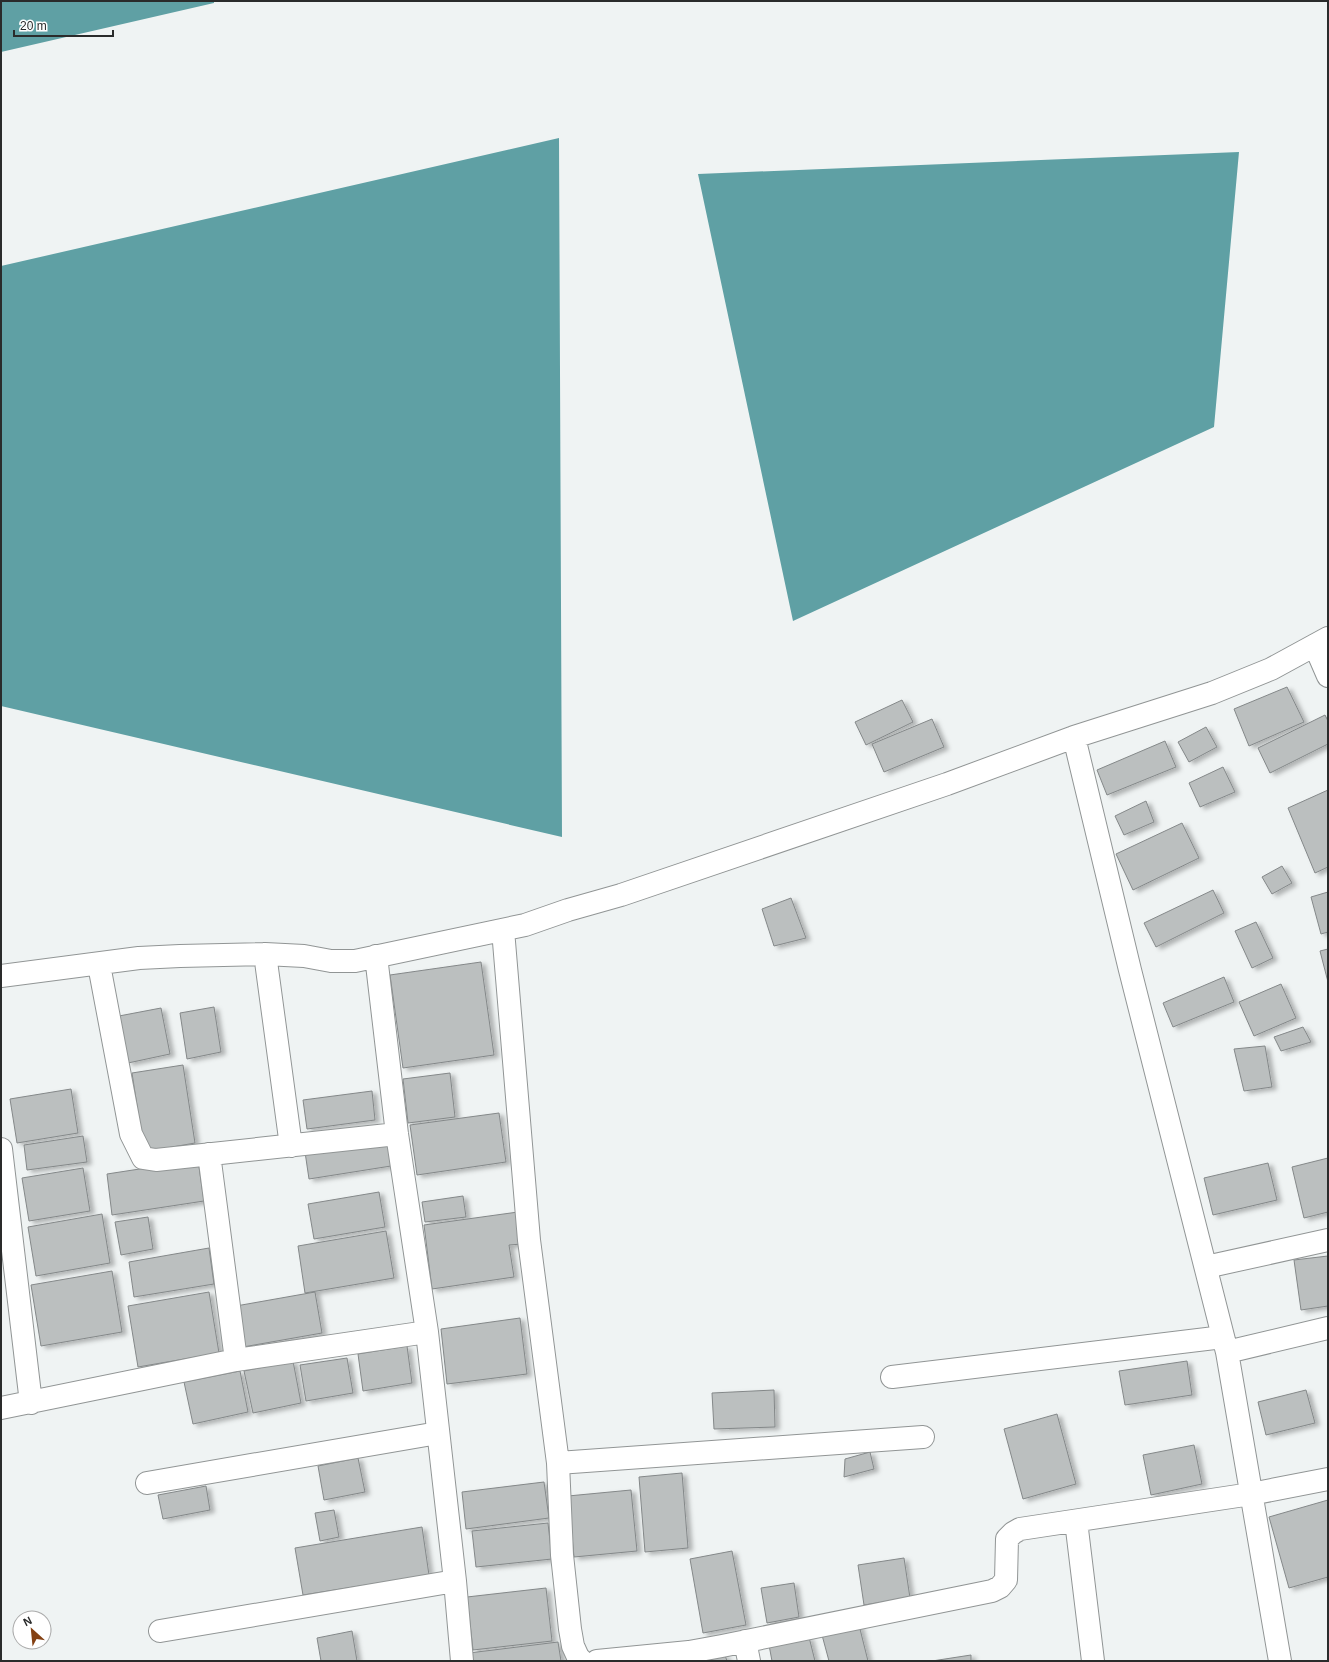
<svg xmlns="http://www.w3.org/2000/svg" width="1329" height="1662" font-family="Arial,sans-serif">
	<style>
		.water { fill: #5fa0a4 }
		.building { fill: #bbbfbf; stroke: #848889; filter: url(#shadow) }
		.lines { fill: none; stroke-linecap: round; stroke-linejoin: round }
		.minor-casing { stroke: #919595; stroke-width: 24 }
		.minor { stroke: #fff; stroke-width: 22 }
	</style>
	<defs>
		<filter id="shadow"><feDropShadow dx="4.5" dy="2.5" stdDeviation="2" flood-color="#0004"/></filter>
	</defs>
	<rect width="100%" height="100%" fill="#eff3f3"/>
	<path class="water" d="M1,1h213v2l-213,49z
		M559,138l3,699 -561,-131v-440z
		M1239,152l-25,275 -421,194 -95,-447z"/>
	<path class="building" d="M1287,687l17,35 -55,24 -15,-37z
		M902,700l11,22 -47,23 -11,-23z
		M1325,715l3,6v23l-58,29 -12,-25z
		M932,719l12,28 -60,25 -12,-28z
		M1206,727l11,20 -28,15 -11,-20z
		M1165,741l11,26 -69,28 -10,-25z
		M1223,767l12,25 -35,15 -11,-24z
		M1328,790v77l-13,6 -27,-65z
		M1146,801l8,21 -30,13 -9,-19z
		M1182,823l17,35 -66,32 -17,-36z
		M1282,866l10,17 -20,11 -10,-17z
		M1213,890l11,23 -68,34 -12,-24z
		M1328,892v40l-7,2 -10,-37z
		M791,898l15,40 -32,8 -12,-37z
		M1256,922l17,36 -21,10 -17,-37z
		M1328,949v33l-8,-31z
		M481,962l13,93 -91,13 -13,-93z
		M1224,977l10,25 -61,25 -10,-24z
		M1281,984l15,34 -42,18 -15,-34z
		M214,1007l7,45 -34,7 -7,-46z
		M161,1008l9,46 -42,9 -9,-47z
		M1303,1027l8,15 -30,9 -7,-14z
		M1265,1046l7,41 -28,4 -10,-42z
		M183,1065l12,78 -51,9 -12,-79z
		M450,1073l5,44 -47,6 -5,-44z
		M71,1089l7,44 -61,10 -7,-44z
		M372,1091l3,29 -68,9 -4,-29z
		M499,1113l7,49 -89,13 -7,-50z
		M83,1136l4,26 -60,8 -3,-25z
		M387,1139l4,27 -82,13 -4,-27z
		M1328,1158v54l-24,6 -12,-51z
		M198,1160l6,41 -92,14 -5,-41z
		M1268,1163l9,37 -64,15 -9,-37z
		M83,1168l7,43 -61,10 -7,-43z
		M379,1192l6,35 -71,12 -6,-35z
		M463,1196l3,21 -41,5 -3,-20z
		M518,1212l4,32 -13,1 5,32 -82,12 -8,-64z
		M102,1214l8,49 -74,13 -8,-49z
		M148,1217l5,32 -32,6 -6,-33z
		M386,1231l8,47 -89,15 -7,-47z
		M209,1248l5,36 -80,13 -5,-35z
		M1328,1256v50l-27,4 -7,-50z
		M112,1271l10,61 -81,14 -10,-61z
		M209,1292l10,61 -81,14 -10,-61z
		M315,1292l7,41 -79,14 -7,-41z
		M520,1318l7,56 -80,10 -6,-55z
		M407,1346l5,37 -49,8 -5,-37z
		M347,1358l6,35 -47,8 -6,-36z
		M293,1361l8,42 -48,10 -9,-42z
		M1187,1361l5,34 -67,10 -6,-34z
		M240,1371l8,41 -55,12 -9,-42z
		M774,1390l1,37 -61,2 -2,-36z
		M1306,1390l9,33 -49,12 -8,-33z
		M1057,1414l19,70 -53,15 -19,-70z
		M1194,1445l8,39 -51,11 -8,-40z
		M870,1452l4,17 -30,8 1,-18z
		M358,1458l7,34 -41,8 -6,-34z
		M682,1473l6,75 -43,4 -6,-75z
		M544,1482l5,36 -83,11 -4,-37z
		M206,1486l4,24 -47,9 -5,-24z
		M631,1490l6,61 -63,6 -6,-61z
		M1328,1500v77l-39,11 -20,-71z
		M334,1510l5,27 -19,4 -5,-28z
		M548,1523l4,36 -76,8 -4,-36z
		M422,1527l7,48 -126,20 -8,-47z
		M732,1551l14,74 -43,8 -13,-74z
		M904,1558l6,40 -46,7 -6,-40z
		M794,1583l5,34 -32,6 -6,-35z
		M546,1588l6,53 -79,9 -6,-53z
		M859,1625l9,36h-39l-7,-26z
		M352,1631l5,30h-36l-4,-23z
		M809,1637l6,24h-43l-3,-16z
		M558,1642l3,19h-91l-1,-8z
		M725,1655l2,6h-29z
		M971,1655v6h-39z"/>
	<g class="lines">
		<defs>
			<path id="minor" d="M1315,646l13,30
				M1074,737l56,233 97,382 53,309
				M503,930l26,310 29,223 4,92 8,74 3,17 5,11 4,4
				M265,954l26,192
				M376,956l21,178 30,198 28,249 7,80
				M99,965l32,169 12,24 13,2 241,-26
				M1,976l138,-18 41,-2 85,-2 39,2 27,5h24l170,-36 43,-15 53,-15 326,-111 127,-47 138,-44 59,-24 57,-31
				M1,1149l30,254
				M209,1154l27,206
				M1206,1267l122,-27
				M1227,1352l101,-24
				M892,1377l331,-40
				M1,1408l235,-48 191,-28
				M558,1463l365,-26
				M147,1483l291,-50
				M1076,1521l17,140
				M160,1631l295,-50
				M745,1641l4,20
				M597,1661l92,-9 33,-6 270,-55 8,-4 6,-7 1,-41 6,-6 7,-4 231,-35 77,-15"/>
		</defs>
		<use href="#minor" class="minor-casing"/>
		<use href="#minor" class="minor"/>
	</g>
	<rect width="1329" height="1662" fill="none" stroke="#2a2b2b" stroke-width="4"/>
	<g transform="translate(32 1630) rotate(333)"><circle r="19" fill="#ffffff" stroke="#aaaaaa"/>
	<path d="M0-3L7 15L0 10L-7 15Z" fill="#844113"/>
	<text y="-6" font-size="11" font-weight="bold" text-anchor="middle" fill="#2a2b2b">N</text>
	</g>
	<path d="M14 30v6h99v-6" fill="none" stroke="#2a2b2b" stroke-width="2"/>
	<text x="20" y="30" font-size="12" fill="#2a2b2b" stroke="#ffffff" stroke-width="3" paint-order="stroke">20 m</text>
</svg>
